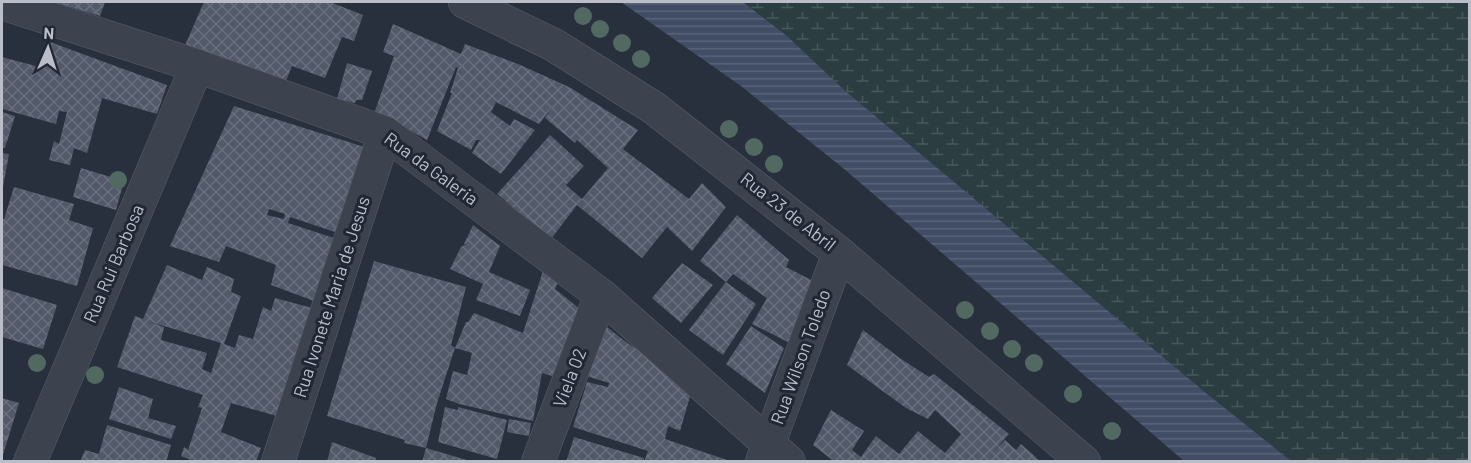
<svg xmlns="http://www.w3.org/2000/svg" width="1471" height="463" font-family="Barlow,sans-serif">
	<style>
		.wetland { fill: url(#wetland-marsh) }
		.water { fill: url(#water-rules) }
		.building { fill: url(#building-cross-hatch); fill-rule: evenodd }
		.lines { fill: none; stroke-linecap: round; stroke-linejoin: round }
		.street-casing { stroke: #5a606c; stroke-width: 34 }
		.street { stroke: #3c424e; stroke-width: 33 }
		.tree { fill: #516961 }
		.labels { text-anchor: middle; stroke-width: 6; stroke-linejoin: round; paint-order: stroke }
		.street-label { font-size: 18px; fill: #b9bec9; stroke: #212734 }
	</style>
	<defs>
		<pattern id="wetland-marsh" width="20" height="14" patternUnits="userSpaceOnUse" patternTransform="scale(1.5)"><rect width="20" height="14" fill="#2b3d40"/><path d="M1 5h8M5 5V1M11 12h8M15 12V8" fill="none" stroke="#48575a"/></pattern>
		<pattern id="water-rules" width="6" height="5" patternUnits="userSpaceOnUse" patternTransform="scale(1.5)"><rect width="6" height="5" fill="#404d65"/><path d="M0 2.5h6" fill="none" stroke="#5a657a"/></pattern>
		<pattern id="building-cross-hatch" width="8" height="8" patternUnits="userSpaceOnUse" patternTransform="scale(1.5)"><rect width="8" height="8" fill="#525969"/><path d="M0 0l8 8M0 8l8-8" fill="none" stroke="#696f7d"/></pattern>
	</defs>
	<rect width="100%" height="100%" fill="#28303e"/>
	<path class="wetland" d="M743,2h726v459h-178l-85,-68 -363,-304 -56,-53z"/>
	<path class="water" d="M621,2h122l44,34 56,53 363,304 85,68h-107l-341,-293 -102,-82z"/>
	<path class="building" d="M46,2h59l-5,14 -40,-12 -2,10z
		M204,2h126l33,13 -9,26 -12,-4 -17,41 -33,-12 -7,17 -102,-33z
		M393,24l68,30 4,-10 53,20 51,23 69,43 -15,19 66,50 13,-16 24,24 -34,44 -25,-24 -25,31 -65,-53 -26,34 -54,-45 53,-59 34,31 -18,19 16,14 26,-31 -31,-28 -2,3 -30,-25 9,-13 -15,19 -43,-22 -5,10 19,14 4,-7 21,11 -34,44 -29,-21 8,-13h-4l-5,10 -34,-19 15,-38h-2l8,-25 -2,-1 -29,73 -52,-29 19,-55 -11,-4z
		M50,42l117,43 -10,29 -55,-16 -15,55 -13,-5 -4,17 -21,-5 5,-19 5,3 8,-32 -8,-1 -3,13 -54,-15v-52l41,11z
		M347,63l25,8 -10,29h-6l-1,3 -18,-4z
		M234,106l140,44 -24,87 -60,-20 -2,6 52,17 -18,64 -51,-19 5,-20 -50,-19 -7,16 -49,-16zM269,209l16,5 -1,5 -17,-4z
		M2,112l13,4 -10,32 -3,-1z
		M2,153l7,1 -6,33h-1z
		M81,168l43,13 -8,29 -43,-13z
		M14,187l60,17 -5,16 24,8 -16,58 -75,-21v-46h2z
		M737,215l52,45 -3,7 27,14 -25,61 -36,-18 15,-26 -34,-24 -7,8 30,22 -33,51 -34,-25 37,-48 -26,-21z
		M473,225l27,21 -11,26 41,18 -10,26 -44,-16 7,-16 -33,-15 11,-22 5,-3h-2z
		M374,261l92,26 -15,58 4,3 11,-26h2l6,-9 49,20 20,-62 15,11 -3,7 30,24 -17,68 -26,-8 -9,48 -74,-17 -13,-5 7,-28 14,4 5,-22 -17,-5 -18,55 -11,45 -22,-5 1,-3 -78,-24z
		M682,263l31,22 -32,38 -29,-25z
		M167,265l35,15 5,-13 27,12 -3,13 10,4 -17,48 11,4 4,-13 14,4 10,-32 8,4 4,-13 45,12 -33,109 -56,-16 -10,29 40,16 -5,14h-60l-15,-6 3,-9 4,3 14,-42 -4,-1 5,-12 -86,-28 18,-51 8,3zM147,321l74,22 -10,30 -9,-4 5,-16 -46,-13 3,-13z
		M2,288l55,17 -14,44 -41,-12z
		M603,324l23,18 67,44 -13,45 -12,-5 -3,13 68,23h-89l4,-11 -75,-24 14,-45 21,5 1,-4 -23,-7z
		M751,326l33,22 -19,45 -39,-29z
		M863,330l38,29 28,18 5,-3 75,60 -16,18 12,-12 11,10 5,-6 20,18h-206l-22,-17 18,-35 33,21 -12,19 9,7 15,-21 23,18 19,-23 27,22 16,-19 -26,-24 -7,9 -22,-11 -59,-43z
		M119,387l34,12 -5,19 28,8 -5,13 -62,-20z
		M2,398l17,5 -17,55z
		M445,407l13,3v-3l49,13 -10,39 -59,-17z
		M509,419l22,4 -2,13 -22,-4z
		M107,425l64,20 -5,17h-86l5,-12 14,4z
		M574,437l70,21 -1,4h-77z
		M332,442l44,16 -1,4h-48z
		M426,448l44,13v1h-48z"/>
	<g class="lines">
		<defs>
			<path id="street" d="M465,2l89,43 100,63 185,145 245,209
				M2,3l195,63 188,67 216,162 188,167
				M30,462l167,-396
				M278,462l107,-329
				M538,462l63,-167
				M762,462l77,-209"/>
		</defs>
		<use href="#street" class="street-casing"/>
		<use href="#street" class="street"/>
	</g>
	<g class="tree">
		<circle cx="583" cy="16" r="9"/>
		<circle cx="600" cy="29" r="9"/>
		<circle cx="622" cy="43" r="9"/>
		<circle cx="641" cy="59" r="9"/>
		<circle cx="729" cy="129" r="9"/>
		<circle cx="754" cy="147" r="9"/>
		<circle cx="774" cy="164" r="9"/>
		<circle cx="118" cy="180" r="9"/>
		<circle cx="965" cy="310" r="9"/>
		<circle cx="990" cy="331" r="9"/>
		<circle cx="1012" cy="349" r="9"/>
		<circle cx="37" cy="363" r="9"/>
		<circle cx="1034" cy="363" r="9"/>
		<circle cx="95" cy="375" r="9"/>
		<circle cx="1073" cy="394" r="9"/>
		<circle cx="1112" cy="431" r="9"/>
	</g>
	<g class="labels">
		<g class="street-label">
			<text transform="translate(431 169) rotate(36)" y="6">Rua da Galeria</text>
			<text transform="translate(788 212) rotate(38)" y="6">Rua 23 de Abril</text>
			<text transform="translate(114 264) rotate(-67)" y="6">Rua Rui Barbosa</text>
			<text transform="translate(332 297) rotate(-72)" y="6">Rua Ivonete Maria de Jesus</text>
			<text transform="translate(801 357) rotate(-70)" y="6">Rua Wilson Toledo</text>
			<text transform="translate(570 378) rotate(-69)" y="6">Viela 02</text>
		</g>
	</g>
	<rect width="1471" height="463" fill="none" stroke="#b9bec9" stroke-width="6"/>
	<g transform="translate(48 48) rotate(3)" stroke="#212734" stroke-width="4.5" paint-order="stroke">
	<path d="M0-4.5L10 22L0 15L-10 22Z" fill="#b9bec9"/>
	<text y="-9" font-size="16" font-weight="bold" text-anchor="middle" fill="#b9bec9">N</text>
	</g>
</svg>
